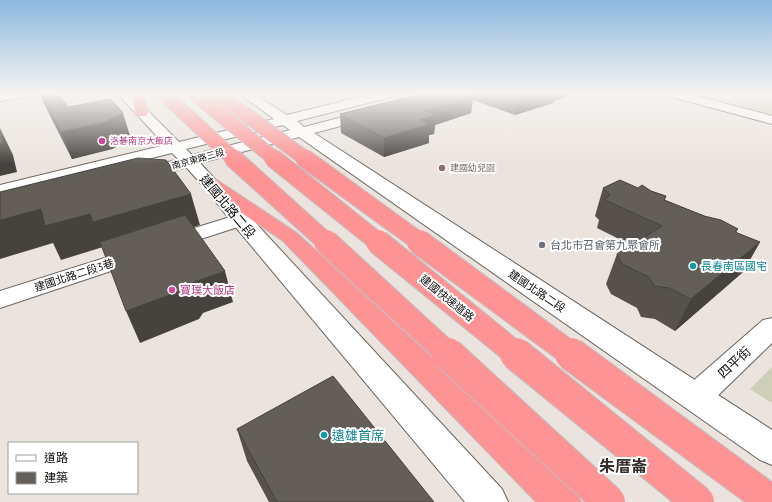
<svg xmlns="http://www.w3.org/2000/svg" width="772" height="502" font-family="'PT Sans','Noto Sans TC',sans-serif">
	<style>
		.green { fill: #cdcfb9 }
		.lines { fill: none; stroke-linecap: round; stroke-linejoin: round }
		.street-casing { stroke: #6a645f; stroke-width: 2 }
		.secondary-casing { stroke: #6a645f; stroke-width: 2 }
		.highway-casing { stroke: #c1c0c0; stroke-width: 2 }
		.street { fill: #fff; fill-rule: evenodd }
		.secondary { fill: #fff; fill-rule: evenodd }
		.highway { fill: #fd9395; fill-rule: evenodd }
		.highway-bridge-far3-casing { stroke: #c1c0c0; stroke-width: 16; stroke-linecap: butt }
		.highway-bridge-far2-casing { stroke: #c1c0c0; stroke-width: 20; stroke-linecap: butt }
		.highway-bridge-far1-casing { stroke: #c1c0c0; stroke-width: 26; stroke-linecap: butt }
		.highway-bridge-casing { stroke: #c1c0c0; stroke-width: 34; stroke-linecap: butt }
		.highway-bridge-far3 { stroke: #fd9395; stroke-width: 14 }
		.highway-bridge-far2 { stroke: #fd9395; stroke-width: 18 }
		.highway-bridge-far1 { stroke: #fd9395; stroke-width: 24 }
		.highway-bridge { stroke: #fd9395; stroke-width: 32 }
		.wall { fill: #56514d }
		.shaded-wall { fill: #46423e }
		.building { fill: #645e59; stroke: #46423e }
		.hotel-dot { fill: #d1479c; stroke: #fff; stroke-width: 1.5 }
		.education-dot { fill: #8d6e63; stroke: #fff; stroke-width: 1.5 }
		.worship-dot { fill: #6b7280; stroke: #fff; stroke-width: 1.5 }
		.culture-dot { fill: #0f9aa8; stroke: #fff; stroke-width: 1.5 }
		.labels { text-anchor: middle; stroke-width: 4; stroke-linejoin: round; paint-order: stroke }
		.far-hotel-label { font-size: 9px; fill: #b23c85; stroke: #fff; text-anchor: start }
		.far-street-label { font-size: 9px; fill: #100e0c; stroke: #fff }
		.far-education-label { font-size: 9px; fill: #785e54; stroke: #fff; text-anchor: start }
		.worship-label { font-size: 11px; fill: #5b616d; stroke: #fff; text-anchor: start }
		.culture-label { font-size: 11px; fill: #0d838f; stroke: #fff; text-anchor: start }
		.street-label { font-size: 11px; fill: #100e0c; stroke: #fff }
		.hotel-label { font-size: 11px; fill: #b23c85; stroke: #fff; text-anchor: start }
		.near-street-label { font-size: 13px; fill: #100e0c; stroke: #fff }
		.near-culture-label { font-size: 13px; fill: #0d838f; stroke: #fff; text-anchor: start }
		.near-quarter-label { font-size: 16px; font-weight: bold; fill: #332e29; stroke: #fff }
	</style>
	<rect width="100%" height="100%" fill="#ebe4de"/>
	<path class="green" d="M754,94h18v21l-30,-8 -6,-5z
		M772,367v36l-22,-14z"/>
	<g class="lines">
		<defs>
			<path id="street" d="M0,94h25l-2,3 -23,4z
				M670,94h20l82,22v8l-100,-27z
				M240,214l7,2 3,4 -3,4 -77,25 -8,-1 -3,-5 3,-5z
				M136,248l8,2 3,5 -3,5 -144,48v-17z
				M772,318v25l-65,63 -11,4 -11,-4 -4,-9 4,-9 78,-68z"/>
			<path id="secondary" d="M118,94h13l48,48 95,-23 -34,-25h14l33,21 85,-21h21l-2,3 -94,24 7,6 66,-17 5,1 2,3 -2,3 -61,16 458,297v35l-12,-5 -461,-323 -99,26 302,326 6,13h-43l-232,-278 -28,-36 -19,-21 -43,14 -6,-1 -3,-4 3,-4 41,-13 -6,-6 -172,42v-10l165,-40zM283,125l7,5 -98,25 -6,-6z"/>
			<path id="highway" d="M131,94h12l5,19 -2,3h-10z
				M211,179l6,1 80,53 278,256 6,13h-45l-253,-261 -78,-53 -3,-4 3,-4z"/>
		</defs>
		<use href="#street" class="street-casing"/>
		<use href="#secondary" class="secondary-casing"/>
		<use href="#highway" class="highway-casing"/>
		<use href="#street" class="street"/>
		<use href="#secondary" class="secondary"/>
		<use href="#highway" class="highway"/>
		<defs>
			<path id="highway-bridge-far3" d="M164,94l70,65
				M195,94l80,65
				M213,94l13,6 80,59"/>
			<path id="highway-bridge-far2" d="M233,158l94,85
				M273,158l106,85
				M304,158l117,85"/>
			<path id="highway-bridge-far1" d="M326,242l123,113
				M378,242l139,113
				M419,242l153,113"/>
			<path id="highway-bridge" d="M448,354l161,148
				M516,354l182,148
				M571,354l201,148"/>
		</defs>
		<use href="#highway-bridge-far3" class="highway-bridge-far3-casing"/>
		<use href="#highway-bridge-far2" class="highway-bridge-far2-casing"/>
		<use href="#highway-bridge-far1" class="highway-bridge-far1-casing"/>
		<use href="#highway-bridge" class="highway-bridge-casing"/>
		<use href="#highway-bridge-far3" class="highway-bridge-far3"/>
		<use href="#highway-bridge-far2" class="highway-bridge-far2"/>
		<use href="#highway-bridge-far1" class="highway-bridge-far1"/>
		<use href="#highway-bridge" class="highway-bridge"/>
	</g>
	<path class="wall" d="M40,94h19l9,13 63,32 -19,10 -40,10 -29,-57z
		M421,94h154l-21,7 -1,2 -38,12 -42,-15 -2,13 -36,12 -1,9 -5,1v8l-45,14 -43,-24 -1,-19z
		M603,188h35l13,3 15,5 -1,4 73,29 -2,4 24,9 -17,30 -68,59 -20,-12 -14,-2 -4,-9 -26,-14 -5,-10 11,-30 14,-9 -34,-17 2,-8 -4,-4z
		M237,429l197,73h-165l-22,-41z"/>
	<path class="shaded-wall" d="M521,94h54l-21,7 -1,2 -38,12 3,-20z
		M473,96l-2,17 -36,12 -1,9 -5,1v8l-45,14v-19l36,-18 4,-9z
		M123,113l8,26 -19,10 -40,10 -11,-27z
		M0,128l13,27 4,17 -17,4z
		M191,194l9,31 -94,30 -3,-8 -42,13 -8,-17 -53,16v-39l41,-11 49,5z
		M760,242l-17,30 -68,59 16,-32z
		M225,271l8,31 -30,11 -4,6 -59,24 -14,-32 68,-29z"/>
	<path class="building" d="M41,94h18l9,13 43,-8 12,14 -20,10 -42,9z
		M421,94h51l1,2 -49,15 11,4 -15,5 10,4 -46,14 -44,-24z
		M0,130l3,14h-3z
		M138,158l28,2 25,34 -98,28 -3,-8 -45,12 -4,-17 -41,11v-28z
		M620,180l18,8 4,-3 9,6 15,5 -2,4 40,16 17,4 17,9 -3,3 25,10 -69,57 -22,-11 -15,-2 -5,-9 -27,-13 -5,-10 45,-28 -57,-26 5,-5 -7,-7z
		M185,215l40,56 -31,11 -5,6 -63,23 -26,-69z
		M333,376l101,126h-157l-40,-73z"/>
	<linearGradient id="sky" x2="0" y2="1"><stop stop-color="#8cb9e0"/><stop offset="0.57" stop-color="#f6f3f0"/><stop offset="1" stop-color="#f6f3f0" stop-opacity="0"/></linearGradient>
	<rect width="772" height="164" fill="url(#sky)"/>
	<g class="hotel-dot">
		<circle cx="102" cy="141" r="4"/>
		<circle cx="172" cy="290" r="4"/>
	</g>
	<circle class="education-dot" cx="442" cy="168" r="4"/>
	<circle class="worship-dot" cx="542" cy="245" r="4"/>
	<g class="culture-dot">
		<circle cx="693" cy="266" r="4"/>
		<circle cx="324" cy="435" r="4"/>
	</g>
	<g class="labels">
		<g class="far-hotel-label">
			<text x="110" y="144">洛碁南京大飯店</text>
		</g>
		<g class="far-street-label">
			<text transform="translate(198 159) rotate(-16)" y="3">南京東路三段</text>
		</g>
		<g class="far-education-label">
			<text x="450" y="171">建國幼兒園</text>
		</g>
		<g class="worship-label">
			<text x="550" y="249">台北市召會第九聚會所</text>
		</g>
		<g class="culture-label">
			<text x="701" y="270">長春南區國宅</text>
		</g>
		<g class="street-label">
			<text transform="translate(74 275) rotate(-18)" y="4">建國北路二段3巷</text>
			<text transform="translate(537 291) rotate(34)" y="4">建國北路二段</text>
			<text transform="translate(447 298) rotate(39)" y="4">建國快速道路</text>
		</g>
		<g class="hotel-label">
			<text x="180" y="294">寶璞大飯店</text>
		</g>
		<g class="near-street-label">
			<text transform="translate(228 206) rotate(50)" y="5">建國北路二段</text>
			<text transform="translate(734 362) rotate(-43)" y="5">四平街</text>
		</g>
		<g class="near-culture-label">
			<text x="332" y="440">遠雄首席</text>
		</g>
		<g class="near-quarter-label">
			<text x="623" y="472">朱厝崙</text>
		</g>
	</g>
	<rect x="8" y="442" width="130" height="52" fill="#ffffff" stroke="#9f9f9e"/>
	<rect x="16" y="455" width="20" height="6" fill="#ffffff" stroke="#9f9f9e"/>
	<text x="44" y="462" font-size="12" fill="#100e0c">道路</text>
	<rect x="16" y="472" width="20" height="12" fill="#645e59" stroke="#9f9f9e"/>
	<text x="44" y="482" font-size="12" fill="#100e0c">建築</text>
</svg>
